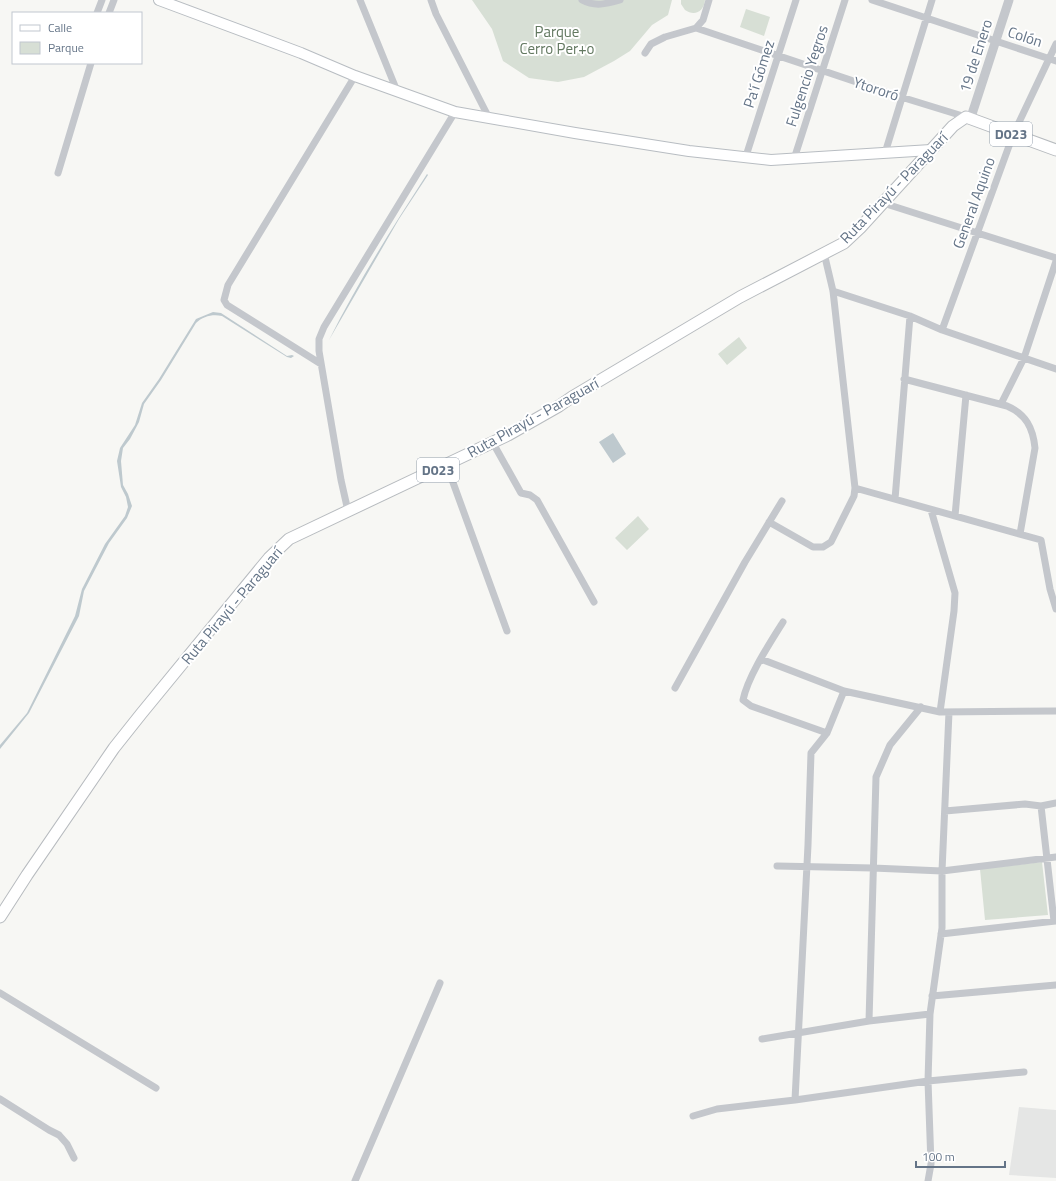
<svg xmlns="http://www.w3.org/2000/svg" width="1056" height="1181" font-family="'Titillium Web',sans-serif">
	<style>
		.built { fill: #e5e6e5 }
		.green { fill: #d7dfd5 }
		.water { fill: #bec9ce }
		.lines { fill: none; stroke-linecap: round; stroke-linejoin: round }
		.secondary-casing { stroke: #b8bdc2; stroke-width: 12 }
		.primary-casing { stroke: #b7bbbf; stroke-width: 13 }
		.minor { stroke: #c4c7cc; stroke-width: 7 }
		.tertiary { stroke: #c4c7cc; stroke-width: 9 }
		.secondary { stroke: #fff; stroke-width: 10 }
		.primary { stroke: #fff; stroke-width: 11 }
		.labels { text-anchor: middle; stroke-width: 4; stroke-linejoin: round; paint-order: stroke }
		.shield { fill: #fff; stroke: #929eab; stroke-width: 1 }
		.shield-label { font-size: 14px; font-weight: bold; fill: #647487 }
		.park-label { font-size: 15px; fill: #627860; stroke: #fff }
		.street-label { font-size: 15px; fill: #647487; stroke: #fff }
	</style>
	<rect width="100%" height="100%" fill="#f7f7f4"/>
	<path class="built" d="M1019,1107l37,3v68l-47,-3z"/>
	<path class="green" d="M472,0h200l-4,15 -16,10 -22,26 -16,10 -30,16 -26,5 -29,-4 -26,-17 -11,-32z
		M681,0h24c-1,11 -10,17 -20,10l-4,-6z
		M746,9l24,8 -6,19 -24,-9z
		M739,337l8,11 -20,17 -9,-11z
		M638,516l11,13 -22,21 -12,-12z
		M1042,862l6,53 -63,5 -5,-51z"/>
	<path class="water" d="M427,174l1,1 -29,44 -70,121c29,-58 63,-112 98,-166z
		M213,312l8,1 66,43 5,-1 2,1 -3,2 -4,-1 -65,-41c-9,-2 -19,0 -26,7l-35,57 -17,24 -5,18 -9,17 -7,9 -2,13 2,24 5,9 4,12 -5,12 -18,25 -25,48 -5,25 -50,97 -29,36v-4l27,-32 48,-97 7,-27 23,-45 20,-28 3,-9 -2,-10 -5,-10 -4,-26 3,-13 15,-23 7,-22 17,-24 37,-60z
		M613,433l13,21 -13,9 -14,-21z"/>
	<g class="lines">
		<defs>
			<path id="secondary" d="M159,0l142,53 54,23 100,36 120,21 114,18 82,9 160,-10"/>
			<path id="primary" d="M0,917l27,-42 87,-127 27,-34 128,-156 20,-19 219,-104 51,-29 13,-9 168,-100 104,-54 16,-15 93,-102 13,-9 90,33"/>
		</defs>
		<use href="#secondary" class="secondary-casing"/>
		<use href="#primary" class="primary-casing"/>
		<path class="minor" d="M360,0l37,91
			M431,0l5,14 53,104
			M582,0c13,7 24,4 38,0
			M872,0l184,61
			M97,13l5,-13
			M109,13l5,-13
			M696,28l205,69 65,20
			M696,28l7,-8 6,-20
			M645,53l6,-9 14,-7 31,-9
			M885,153l47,-153
			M746,156l50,-156
			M794,159l51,-159
			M58,173l33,-110
			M883,203l173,55
			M833,291l77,25 32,14 114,39
			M942,330l71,-195 43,-91
			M321,364l-94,-59 -3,-5 4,-15 127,-209
			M904,379l103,27c19,8 26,22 28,42l-15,86
			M1001,404l23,-46 32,-97
			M493,443l28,50 9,2 7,5 57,102
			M447,466l60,165
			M855,488l186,52 9,49 6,20
			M895,499l15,-183
			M931,510l24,83 -1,18 -14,101
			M348,511l-7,-31 -22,-129v-12l5,-12 131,-215
			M955,516l11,-121
			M769,522l44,25h10l8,-5 23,-46 1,-8 -22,-197 -9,-38
			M783,622c-13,21 -35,54 -40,78l8,6 76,27
			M761,659l83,32 96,21 116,-1
			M675,688l70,-126 37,-61
			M1041,806l13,115
			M945,811l80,-7 16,2 15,-3
			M777,866l96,2 69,3 114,-14
			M941,934l115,-13
			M0,993l156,95
			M932,996l124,-11
			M869,1021l7,-244 14,-32 31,-38
			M762,1039l107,-18 61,-7
			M0,1099l49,31 10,5 8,9 7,14
			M795,1100l13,-255 3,-92 16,-20 17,-42
			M693,1116l24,-7 78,-9 133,-19 96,-9
			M355,1181l85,-198
			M928,1181l3,-17 -3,-83 2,-67 12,-86v-57l7,-159"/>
		<path class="tertiary" d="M966,117l6,-3 37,-114"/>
		<use href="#secondary" class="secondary"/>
		<use href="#primary" class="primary"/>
	</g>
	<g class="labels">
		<g class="shield">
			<rect x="990" y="122" width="42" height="24" rx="3"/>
			<rect x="417" y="458" width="42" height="24" rx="3"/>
		</g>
		<g class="shield-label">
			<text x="1011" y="139">D023</text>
			<text x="438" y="475">D023</text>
		</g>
		<g class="park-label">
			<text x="557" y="37">Parque<tspan x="557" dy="17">Cerro Per+o</tspan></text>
		</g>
		<g class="street-label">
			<text transform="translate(1025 37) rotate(18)" y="5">Colón</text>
			<text transform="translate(976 56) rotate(-72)" y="5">19 de Enero</text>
			<text transform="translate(759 74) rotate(-72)" y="5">Pa'í Gómez</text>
			<text transform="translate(807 76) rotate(-72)" y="5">Fulgencio Yegros</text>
			<text transform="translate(876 89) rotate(18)" y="5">Ytororó</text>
			<text transform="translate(894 188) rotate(-46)" y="5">Ruta Pirayú - Paraguarí</text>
			<text transform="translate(974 203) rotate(-70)" y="5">General Aquino</text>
			<text transform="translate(533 418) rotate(-29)" y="5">Ruta Pirayú - Paraguarí</text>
			<text transform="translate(232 606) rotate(-50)" y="5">Ruta Pirayú - Paraguarí</text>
		</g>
	</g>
	<rect x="12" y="12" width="130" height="52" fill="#ffffff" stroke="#c1c7cf"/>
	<rect x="20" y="25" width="20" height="6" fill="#ffffff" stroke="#c1c7cf"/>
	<text x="48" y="32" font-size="12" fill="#647487">Calle</text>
	<rect x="20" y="42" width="20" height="12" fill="#d7dfd5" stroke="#c1c7cf"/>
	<text x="48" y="52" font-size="12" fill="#647487">Parque</text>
	<path d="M916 1161v6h89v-6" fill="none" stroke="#647487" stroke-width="2"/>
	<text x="922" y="1161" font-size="12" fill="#647487" stroke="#ffffff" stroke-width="3" paint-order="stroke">100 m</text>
</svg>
